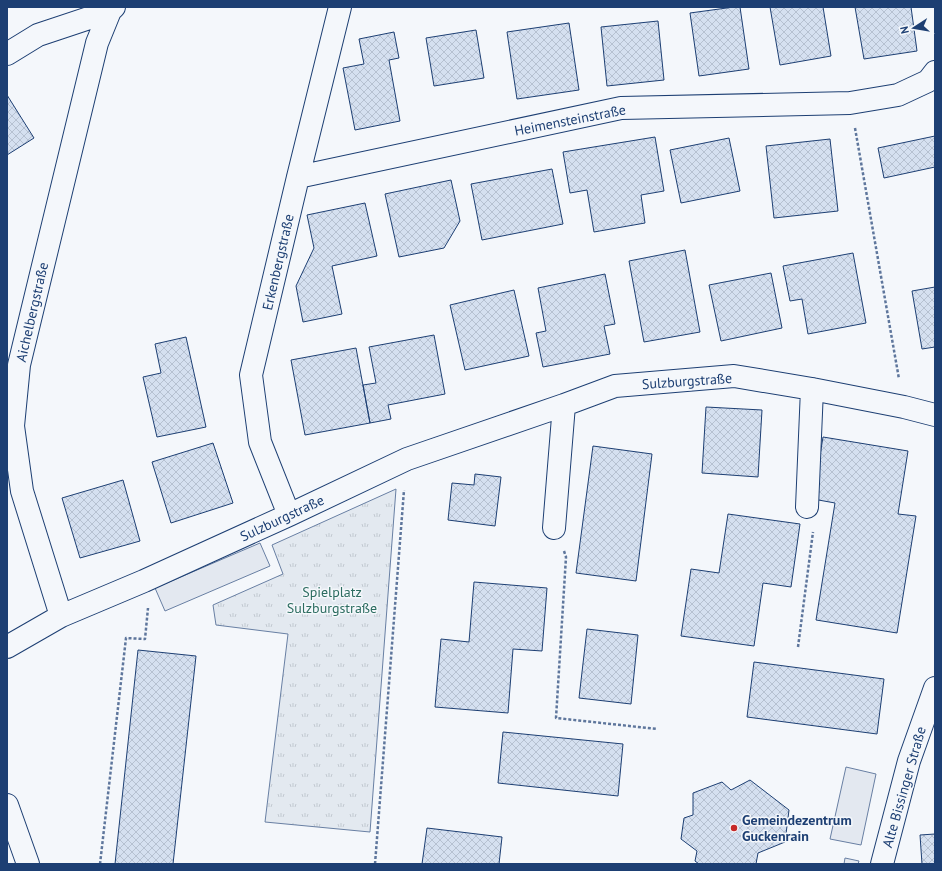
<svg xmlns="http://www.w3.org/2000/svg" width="942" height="871" font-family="'PT Sans',sans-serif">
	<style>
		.park { fill: url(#park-tufts); stroke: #687fa3 }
		.parking { fill: #e3e8f0; stroke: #687fa3 }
		.building { fill: url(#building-cross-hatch); stroke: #1d3f73 }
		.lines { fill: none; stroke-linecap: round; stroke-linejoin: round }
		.street-casing { stroke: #1d3f73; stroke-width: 24 }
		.path { stroke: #5e769c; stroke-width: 2.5; stroke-dasharray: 3 2; stroke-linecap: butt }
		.street { stroke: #f4f7fb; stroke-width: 22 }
		.poi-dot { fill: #c62828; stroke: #f4f7fb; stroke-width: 1.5 }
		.labels { text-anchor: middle; stroke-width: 3; stroke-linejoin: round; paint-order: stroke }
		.street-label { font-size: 14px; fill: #1d3f73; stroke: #f4f7fb }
		.park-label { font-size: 14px; fill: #2c6c60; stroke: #f4f7fb }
		.poi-label { font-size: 14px; font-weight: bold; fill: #1d3f73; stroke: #f4f7fb; text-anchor: start }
	</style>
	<defs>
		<pattern id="park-tufts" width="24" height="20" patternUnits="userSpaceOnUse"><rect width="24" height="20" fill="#e3e9f0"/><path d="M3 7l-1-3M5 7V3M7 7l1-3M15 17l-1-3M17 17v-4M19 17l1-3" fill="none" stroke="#c2c9d1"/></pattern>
		<pattern id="building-cross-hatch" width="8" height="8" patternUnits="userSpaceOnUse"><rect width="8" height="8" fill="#d5e0f0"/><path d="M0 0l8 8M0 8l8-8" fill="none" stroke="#b6c1d1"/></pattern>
	</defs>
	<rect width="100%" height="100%" fill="#f4f7fb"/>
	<path class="park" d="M396,489l-26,343 -105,-10 23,-188 -72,-9 -3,-20 70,-31 -11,-29z"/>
	<path class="parking" d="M260,543l10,23 -105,45 -10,-23z
		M846,767l30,7 -15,71 -31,-6z
		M845,858l14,3 -1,3h-14z"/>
	<path class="building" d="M734,7h6l9,62 -50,7 -9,-63z
		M770,7h53l8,49 -51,9z
		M855,7h56l6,44 -53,8z
		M658,21l6,59 -57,6 -6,-59z
		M569,23l10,67 -62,9 -10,-67z
		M476,30l8,48 -50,8 -8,-48z
		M394,32l5,26 -10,2 11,61 -45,9 -12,-62 21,-4 -5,-25z
		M7,95l27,43 -27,17z
		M935,136v31l-51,11 -6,-30z
		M655,137l9,54 -23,4 4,28 -51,9 -7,-42 -17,3 -7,-41z
		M729,138l11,53 -59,12 -11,-53z
		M830,139l8,72 -64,7 -8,-72z
		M552,169l11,55 -81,16 -11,-56z
		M451,180l9,41 -16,27 -45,9 -14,-63z
		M365,203l12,53 -45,10 10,48 -39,8 -7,-36 18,-38 -7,-33z
		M685,250l15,82 -56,10 -15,-81z
		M853,253l13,70 -58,11 -6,-35 -12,2 -7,-35z
		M771,273l11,55 -61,13 -12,-56z
		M605,274l10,50 -11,2 6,28 -67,13 -7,-34 10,-2 -8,-43z
		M935,287v60l-13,2 -10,-58z
		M514,290l15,66 -64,14 -15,-65z
		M434,335l11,59 -57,11 3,14 -21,4 -7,-38 13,-2 -7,-36z
		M186,337l20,90 -49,10 -14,-60 18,-4 -6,-29z
		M356,348l14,75 -65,12 -14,-75z
		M706,407l56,3 -4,67 -56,-4z
		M823,437l85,14 -10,63 18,2 -19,117 -81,-13 19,-117 -22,-4z
		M213,443l20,60 -62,20 -19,-61z
		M593,446l59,8 -16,127 -60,-8z
		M475,474l26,3 -6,49 -47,-6 4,-37 22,2z
		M123,480l17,61 -60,17 -18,-60z
		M728,514l72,10 -9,63 -28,-4 -9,63 -73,-10 10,-67 28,4z
		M474,582l73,6 -5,63 -29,-2 -5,64 -73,-6 6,-68 28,3z
		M587,629l51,6 -7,69 -52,-6z
		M138,650l58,6 -23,208h-58z
		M754,662l130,17 -7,55 -130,-17z
		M503,732l120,12 -5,52 -120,-13z
		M750,780l39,30 -4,32 -27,11 -2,11h-57l-4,-3 2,-10 -16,-12 3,-21 9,-3v-22l29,-11 9,8z
		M427,828l75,9 -3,27h-77z
		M935,834v30h-13l-2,-29z"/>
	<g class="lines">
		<defs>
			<path id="street" d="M7,54l31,-19 72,-24 4,-4
				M298,177l323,-69 229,-5 48,-8 30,-14 7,-9
				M807,507l5,-118
				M289,515l-29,-73 -9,-67 47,-198 42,-170
				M554,528l10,-123
				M61,616l-39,-125 -9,-65 6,-61 78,-322 13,-32
				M7,647l54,-31 83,-35 145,-66 118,-56 157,-54 51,-19 119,-10 78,13 92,18 31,8
				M7,805l21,59
				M882,864l27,-103 26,-73"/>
		</defs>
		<use href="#street" class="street-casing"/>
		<path class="path" d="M855,128l44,251
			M564,551l2,6 -10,161 101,11
			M798,647l15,-115
			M100,864l26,-226 19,1 3,-31
			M375,864l29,-374"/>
		<use href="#street" class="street"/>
	</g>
	<circle class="poi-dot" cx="734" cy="828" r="4"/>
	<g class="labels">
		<g class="street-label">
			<text transform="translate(570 120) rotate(-11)" y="5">Heimensteinstraße</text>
			<text transform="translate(278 262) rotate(-77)" y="5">Erkenbergstraße</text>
			<text transform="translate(32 312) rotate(-77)" y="5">Aichelbergstraße</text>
			<text transform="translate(687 381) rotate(-4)" y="5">Sulzburgstraße</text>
			<text transform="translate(282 518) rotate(-25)" y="5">Sulzburgstraße</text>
			<text transform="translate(904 787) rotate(-74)" y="5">Alte Bissinger Straße</text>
		</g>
		<g class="park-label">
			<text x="332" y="597">Spielplatz<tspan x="332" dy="16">Sulzburgstraße</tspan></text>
		</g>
		<g class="poi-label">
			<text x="742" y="825">Gemeindezentrum<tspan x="742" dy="16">Guckenrain</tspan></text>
		</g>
	</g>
	<rect width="942" height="871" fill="none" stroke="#1d3f73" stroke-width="16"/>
	<g transform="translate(914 28) rotate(258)" stroke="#f4f7fb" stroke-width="3" paint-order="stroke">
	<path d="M0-3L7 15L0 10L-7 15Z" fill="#1d3f73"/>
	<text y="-6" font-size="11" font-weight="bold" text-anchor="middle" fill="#1d3f73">N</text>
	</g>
</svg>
